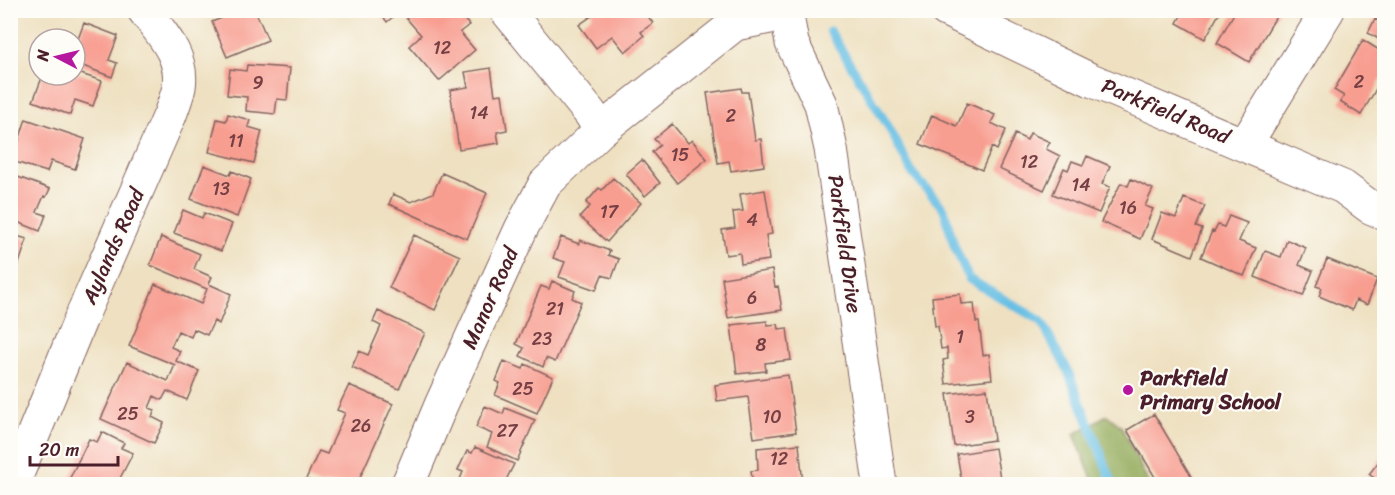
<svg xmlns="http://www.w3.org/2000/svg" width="1395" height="495" font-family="Sriracha,sans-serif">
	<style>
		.forest { fill: #96ad5e; stroke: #706644; stroke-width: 1.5 }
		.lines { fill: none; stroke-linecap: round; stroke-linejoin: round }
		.stream { stroke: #65bee3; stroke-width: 9 }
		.building { fill: #f89e91 }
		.minor-casing { stroke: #83635f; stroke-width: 35 }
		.minor { stroke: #fff; stroke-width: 33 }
		.poi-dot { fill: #b5179e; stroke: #fdfcf7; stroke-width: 2 }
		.labels { text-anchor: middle; stroke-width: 4.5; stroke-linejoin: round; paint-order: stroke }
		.number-label { font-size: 18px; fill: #763f44 }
		.street-label { font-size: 21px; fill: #4a1f2b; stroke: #fdfcf7 }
		.poi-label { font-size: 21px; font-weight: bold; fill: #4a1f2b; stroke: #fdfcf7; text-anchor: start }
	</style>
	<rect width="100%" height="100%" fill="#fdfcf7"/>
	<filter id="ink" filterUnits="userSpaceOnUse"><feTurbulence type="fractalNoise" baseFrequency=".0167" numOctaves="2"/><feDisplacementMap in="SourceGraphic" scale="12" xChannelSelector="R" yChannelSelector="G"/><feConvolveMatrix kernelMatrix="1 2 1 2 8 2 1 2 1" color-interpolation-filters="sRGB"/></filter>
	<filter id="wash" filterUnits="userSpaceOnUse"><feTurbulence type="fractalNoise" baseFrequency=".008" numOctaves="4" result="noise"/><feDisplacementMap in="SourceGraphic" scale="24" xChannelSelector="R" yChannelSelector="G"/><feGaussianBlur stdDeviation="1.35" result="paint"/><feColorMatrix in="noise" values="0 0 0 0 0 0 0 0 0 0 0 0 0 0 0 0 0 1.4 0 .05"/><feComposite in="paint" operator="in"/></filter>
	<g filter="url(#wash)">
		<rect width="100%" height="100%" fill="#eee0c0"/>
		<path class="forest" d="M1107,415l14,11 28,58h-55l-20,-50z"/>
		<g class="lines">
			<path class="stream" d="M830,31l58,95 25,48 31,35 10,36 15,34 72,42 26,48 46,115"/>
		</g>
		<g id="blocks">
			<path class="building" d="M230,10h25l13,30 -41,17 -15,-35 20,-8z
				M378,10h23l-14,12z
				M415,10h41l13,15 -9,7 15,18 -36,31 -30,-35 12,-11 -15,-17z
				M590,10h53l10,13 -12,9 3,4 -19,16 -13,-16 -16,12 -17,-23 14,-10z
				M1184,10h37l-16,29 -28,-16z
				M1236,10h44l-31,52 -32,-19z
				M1375,19l7,4 2,-4v23l-16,-9z
				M84,23l34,13 -9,24 8,3 -5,14 -37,-14v-24h-19l2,-7 20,7z
				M1363,40l21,13v22l-23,40 -21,-13 4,-6 -10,-6z
				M247,65l43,3 -3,32 -10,-1 -2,15 -29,-3 1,-14 -20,-2 3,-26 16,2z
				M491,68l4,27 7,-1 5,36 -10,2 2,11 -40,6 -9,-59 18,-3 -3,-15z
				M75,72l27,9 -9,25 -18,-6 -5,15 -37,-14 10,-26h32z
				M741,88l1,4h6l7,48 6,-1 3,27 -33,5 -2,-10 -11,2 -11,-70z
				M967,103l28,12 -4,8 15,7 -9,20 -5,-3 -10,23 -62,-26 12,-29 25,11z
				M228,114l22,6 -2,7 14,4 -8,32 -45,-11 8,-33 9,2z
				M26,119l59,20 -10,30 -24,-8 -4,11 -35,-11z
				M672,124l16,19 4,-3 15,19 -30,24 -25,-31 8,-7 -6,-6z
				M1030,133l20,9 -4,7 14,7 -16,34 -45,-21 16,-35 12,6z
				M1087,156l23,10 -8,18 8,3 -11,26 -46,-19 11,-26 4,2 4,-9 11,4z
				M642,160l18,23 -15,13 -19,-22z
				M204,165l26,10 2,-4 19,8 -14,38 -46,-18z
				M442,173l45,20 -20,46 -78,-35 4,-10 18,8 22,-9z
				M10,174l40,15 -4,8 -2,-1 -7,16 9,3 -6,16 -30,-12z
				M613,178l28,25 -34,39 -27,-25 10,-11 -4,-3 13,-15 3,2z
				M1131,179l22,10 -8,17 8,3 -13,30 -39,-17 20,-39 7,3z
				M765,190l7,44 -6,1 3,25 -28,4 -1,-11 -14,2 -4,-25 13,-2 -2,-16 10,-1 -3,-17z
				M1184,198l21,8 -9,21 6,2 -10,27 -40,-17 10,-26 14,5z
				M183,210l19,8 2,-5 28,11 -11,27 -47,-18z
				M1229,216l18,7 -8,18 17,7 -12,28 -43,-19 11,-26 2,1 4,-7 6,2z
				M10,234l17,5 -16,49h-1z
				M414,235l46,21 -25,54 -46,-22z
				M161,237l39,17 -6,15 18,8 -3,7 22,10 -12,30 -5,-3 -7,14 -13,-6 -3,8 -13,-6 -7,16 9,4 -4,10 23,10 -12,29 -20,-9 -5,9 -8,-4 -5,12 6,2 -3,7 12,6 -10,20 -53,-24 26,-57 41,19 7,-16 -46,-19 26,-62 46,20 6,-15 -57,-24z
				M561,237l18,7 1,-4 30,11 -2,4 11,4 -7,19 -10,-3 -6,15 -37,-13 6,-15 -12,-4z
				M1287,240l19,8 -7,17 14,6 -10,25 -48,-19 10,-26 16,6z
				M1327,259l50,20 -10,26 -11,-5 -4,10 -33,-14 3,-8 -6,-2z
				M772,270l3,17 3,-1 4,24 -54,8 -6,-40z
				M552,281l23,10 -3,7 9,4 -26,60 -9,-4 -3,9 -23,-11 4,-8 -8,-4 25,-58 8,3z
				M960,294l1,10 13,-1 2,19h3l4,33 6,-1 3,25 -46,5 -3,-24 5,-1 -1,-11 -6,1 -3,-23h-3l-3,-29z
				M378,311l47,22 -26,56 -47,-22 7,-16 9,4 13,-29 -8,-4z
				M767,321l1,4 10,-1 1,5 8,-1 4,32 -26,3 1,8 -29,3 -6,-49z
				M504,361l19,8 2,-5 28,13 -16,36 -42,-18 5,-12 -4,-2z
				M788,375l8,57 -42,6 -6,-41 -31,4 -2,-16z
				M349,385l44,19 -36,80h-40l-11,-5 13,-28 8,3 18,-41 -8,-3z
				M987,389l7,51 -40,6 -7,-52z
				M485,406l18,8 2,-6 30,12 -18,41 -30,-14 5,-13 -16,-7z
				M1154,414l41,69 -36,1 -32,-54z
				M102,432l22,11 -3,5 12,5 -16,31h-50l22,-45 8,3z
				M799,444l4,40h-50l-2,-13 7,-1 -1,-22z
				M475,447l39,17 -10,20h-46l5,-12 -5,-2 9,-19 5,2z
				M995,448l6,36h-39l-5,-30z
				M1384,455v26l-2,3 -13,-10z"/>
		</g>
	</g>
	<g filter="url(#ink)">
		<use href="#blocks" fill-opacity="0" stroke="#83635f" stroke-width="1.5"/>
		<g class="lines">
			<defs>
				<path id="minor" d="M506,10l84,103 11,17
					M786,10l6,33 29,61 10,45 49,335
					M946,10l145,70 252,107 27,20 14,6
					M1245,145l83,-135
					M13,484l68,-166 89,-203c3,-9 7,-18 9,-28 5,-31 -18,-54 -35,-77
					M408,484l33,-79 80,-176 24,-45 56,-54 134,-106 50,-10"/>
			</defs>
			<use href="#minor" class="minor-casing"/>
			<use href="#minor" class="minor"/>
		</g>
	</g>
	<circle class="poi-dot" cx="1128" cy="390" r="6"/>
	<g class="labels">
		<g class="number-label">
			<text x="442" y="54">12</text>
			<text x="1359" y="88">2</text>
			<text x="258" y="89">9</text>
			<text x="479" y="119">14</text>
			<text x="731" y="122">2</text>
			<text x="236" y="147">11</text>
			<text x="680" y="161">15</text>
			<text x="1029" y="168">12</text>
			<text x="1081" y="191">14</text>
			<text x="221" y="195">13</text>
			<text x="1128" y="214">16</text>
			<text x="609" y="218">17</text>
			<text x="752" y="226">4</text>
			<text x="752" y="304">6</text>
			<text x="555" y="315">21</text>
			<text x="960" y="343">1</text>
			<text x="542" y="345">23</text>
			<text x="761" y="351">8</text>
			<text x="523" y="395">25</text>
			<text x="128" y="420">25</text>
			<text x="772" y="423">10</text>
			<text x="970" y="423">3</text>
			<text x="361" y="432">26</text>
			<text x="507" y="437">27</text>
			<text x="779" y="465">12</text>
		</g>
		<g class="street-label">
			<text transform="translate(1166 111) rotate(23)" y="7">Parkfield Road</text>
			<text transform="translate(845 244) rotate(82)" y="7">Parkfield Drive</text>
			<text transform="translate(113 246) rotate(-66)" y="7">Aylands Road</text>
			<text transform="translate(490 298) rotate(-66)" y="7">Manor Road</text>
		</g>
		<g class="poi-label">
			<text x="1140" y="385">Parkfield<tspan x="1140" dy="24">Primary School</tspan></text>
		</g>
	</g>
	<rect width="1395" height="495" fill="none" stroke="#fdfcf7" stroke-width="36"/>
	<g transform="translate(57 57) rotate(277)"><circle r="28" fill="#fdfcf7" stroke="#b5a4a5" stroke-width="1.5"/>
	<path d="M0-4.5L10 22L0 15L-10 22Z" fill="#b5179e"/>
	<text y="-9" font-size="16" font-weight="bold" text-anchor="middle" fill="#4a1f2b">N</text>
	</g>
	<path d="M30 456v9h88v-9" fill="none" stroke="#4a1f2b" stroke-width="3"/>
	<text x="39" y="456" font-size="18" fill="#4a1f2b" stroke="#fdfcf7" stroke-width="4.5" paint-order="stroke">20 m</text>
</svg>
